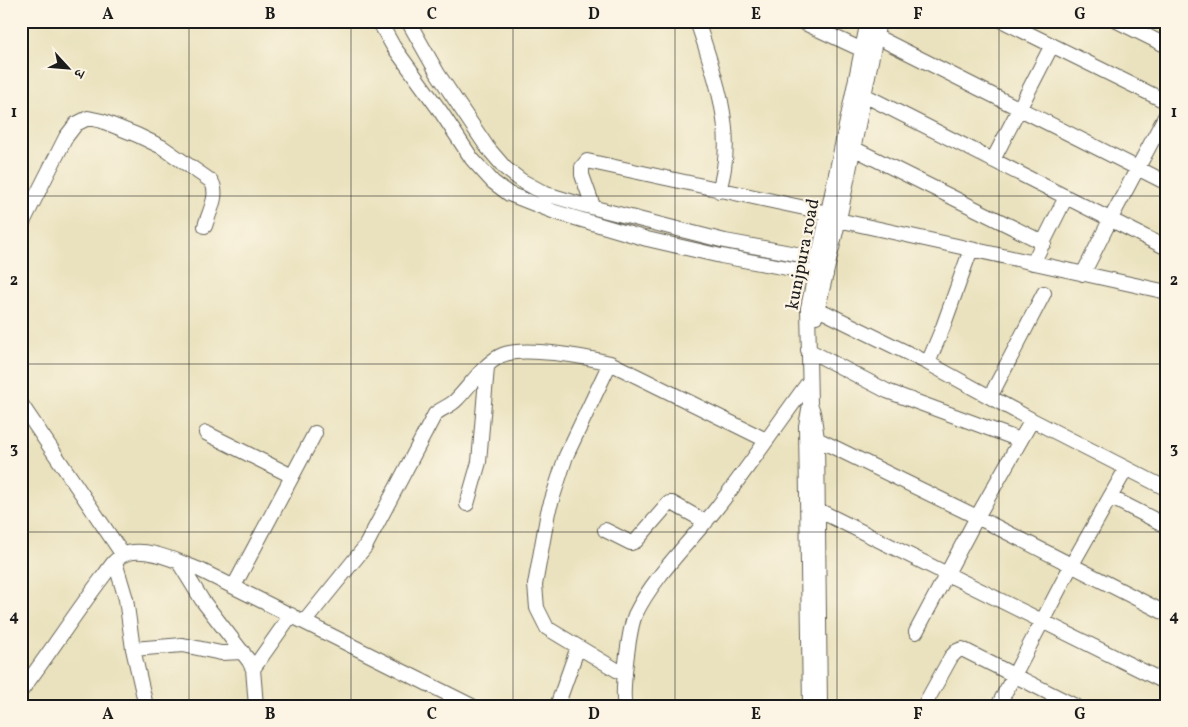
<svg xmlns="http://www.w3.org/2000/svg" width="1188" height="727" font-family="Vollkorn,'Noto Serif Devanagari',serif">
	<style>
		.lines { fill: none; stroke-linecap: round; stroke-linejoin: round }
		.minor-casing { stroke: #646155; stroke-width: 16 }
		.minor { stroke: #fff; stroke-width: 14 }
		.grid { fill: none; stroke: #1c1c1c; stroke-width: 1; stroke-opacity: 0.55 }
		.labels { text-anchor: middle; stroke-width: 4.5; stroke-linejoin: round; paint-order: stroke }
		.street-label { font-size: 18px; fill: #1c1c1c; stroke: #fcf5e5 }
		.neatline { fill: none; stroke: #1c1c1c; stroke-width: 2 }
		.grid-label { font-size: 16px; text-anchor: middle; font-weight: bold; fill: #1c1c1c }
	</style>
	<rect width="100%" height="100%" fill="#fcf5e5"/>
	<filter id="ink" filterUnits="userSpaceOnUse"><feTurbulence type="fractalNoise" baseFrequency=".02" numOctaves="2"/><feDisplacementMap in="SourceGraphic" scale="10" xChannelSelector="R" yChannelSelector="G"/><feConvolveMatrix kernelMatrix="1 2 1 2 8 2 1 2 1" color-interpolation-filters="sRGB"/></filter>
	<filter id="wash" filterUnits="userSpaceOnUse"><feTurbulence type="fractalNoise" baseFrequency=".0096" numOctaves="4" result="noise"/><feDisplacementMap in="SourceGraphic" scale="20" xChannelSelector="R" yChannelSelector="G"/><feGaussianBlur stdDeviation="1.12" result="paint"/><feColorMatrix in="noise" values="0 0 0 0 0 0 0 0 0 0 0 0 0 0 0 0 0 1.4 0 .05"/><feComposite in="paint" operator="in"/></filter>
	<g filter="url(#wash)">
		<rect width="100%" height="100%" fill="#eae2be"/>
	</g>
	<g filter="url(#ink)">
		<g class="lines">
			<defs>
				<path id="minor" d="M379,21l14,25 48,66 31,47 21,23 16,12 46,18 92,27 74,17 105,19
					M408,21l30,53 49,73 18,21 17,13 24,13 37,11 142,36 104,19
					M697,21c15,46 35,98 27,147 -1,8 -3,15 -5,23
					M800,21l69,32
					M1003,21l164,81
					M1117,21l50,25
					M877,37l290,146
					M864,95l303,153
					M853,148l191,95
					M993,160l59,-115
					M593,206l-11,-31v-8l5,-6 241,52
					M838,220l329,72
					M21,226l45,-89 10,-13 12,-6 14,3 35,14 25,12 49,34c9,13 -2,31 -6,45
					M1033,263l33,-66
					M1083,274l27,-54 57,-107
					M818,309l110,54 104,57 135,69
					M816,316l25,-106 38,-189
					M808,350l79,41 133,49
					M610,363l-44,93 -18,56 -13,73 2,23 10,20 78,47
					M928,363l15,-36 28,-78
					M990,397l54,-104
					M21,404l102,151
					M812,409l2,8 3,22 3,267
					M206,433l86,43
					M817,439l160,78 190,97
					M1110,497l57,29
					M467,504l12,-42 8,-95
					M818,510l349,173
					M605,530l26,13 5,-2 33,-38h3l34,19
					M178,561l24,39 47,61 4,8 3,37
					M115,562l11,37 7,50 13,57
					M234,586l81,-153
					M305,621l60,-74 70,-133c7,-6 16,-8 22,-15 14,-14 25,-33 43,-43 20,-11 87,1 110,7l156,77
					M916,632l61,-115 55,-97
					M133,649l50,-4 38,8 22,-1
					M253,669l38,-54
					M21,691c28,-37 53,-76 81,-113 6,-7 12,-19 21,-23 20,-11 58,8 77,15l272,136
					M557,706l21,-59
					M625,706c-4,-15 4,-76 10,-91 18,-38 55,-73 81,-106 32,-41 61,-84 92,-126
					M810,706l-4,-280 4,-22 -2,-96 60,-287
					M924,706l27,-49 6,-6 5,-2 113,57
					M998,706l73,-140 55,-97"/>
			</defs>
			<use href="#minor" class="minor-casing"/>
			<use href="#minor" class="minor"/>
		</g>
	</g>
	<path class="grid" d="M189,21v685M351,21v685M513,21v685M675,21v685M837,21v685M999,21v685M21,196h1146M21,364h1146M21,532h1146"/>
	<g class="labels">
		<g class="street-label">
			<text transform="translate(802 254) rotate(-79)" y="6">kunjpura road</text>
		</g>
	</g>
	<rect width="1188" height="727" fill="none" stroke="#fcf5e5" stroke-width="55"/>
	<g transform="translate(68 68) rotate(116)" stroke="#fcf5e5" stroke-width="4" paint-order="stroke">
	<path d="M0-4L9 19L0 12L-9 19Z" fill="#1c1c1c"/>
	<text y="-8" font-size="14" font-weight="bold" text-anchor="middle" fill="#1c1c1c">उ</text>
	</g>
	<rect x="28" y="28" width="1132" height="672" class="neatline"/>
	<g class="grid-label">
		<text x="108" y="19">A</text>
		<text x="270" y="19">B</text>
		<text x="432" y="19">C</text>
		<text x="594" y="19">D</text>
		<text x="756" y="19">E</text>
		<text x="918" y="19">F</text>
		<text x="1080" y="19">G</text>
		<text x="14" y="117">1</text>
		<text x="1174" y="117">1</text>
		<text x="14" y="285">2</text>
		<text x="1174" y="285">2</text>
		<text x="14" y="453">3</text>
		<text x="1174" y="453">3</text>
		<text x="14" y="621">4</text>
		<text x="1174" y="621">4</text>
		<text x="108" y="719">A</text>
		<text x="270" y="719">B</text>
		<text x="432" y="719">C</text>
		<text x="594" y="719">D</text>
		<text x="756" y="719">E</text>
		<text x="918" y="719">F</text>
		<text x="1080" y="719">G</text>
	</g>
</svg>
